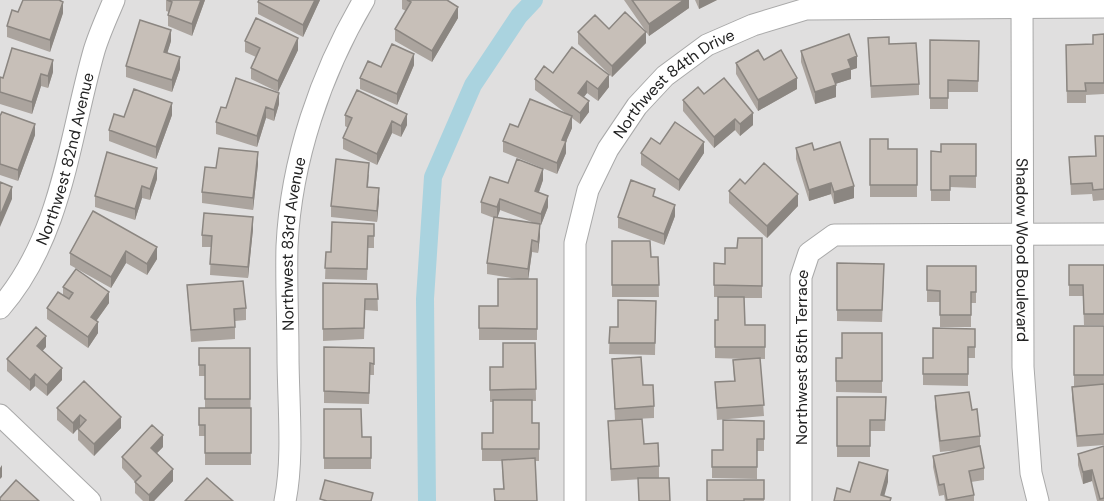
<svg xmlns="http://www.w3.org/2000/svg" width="1104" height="501" font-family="'DM Sans',sans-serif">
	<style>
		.residential { fill: #e0dfdf }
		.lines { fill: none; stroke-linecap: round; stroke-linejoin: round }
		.canal { stroke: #aad3df; stroke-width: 18 }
		.minor-casing { stroke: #a9a9a9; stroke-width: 23 }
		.minor { stroke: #fff; stroke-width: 21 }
		.wall { fill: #aba49e; fill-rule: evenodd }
		.shaded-wall { fill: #8b8681 }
		.building { fill: #c7bfb8; stroke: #8b8681; stroke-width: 1.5 }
		.labels { text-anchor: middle; stroke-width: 5; stroke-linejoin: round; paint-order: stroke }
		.street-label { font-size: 16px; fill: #222; stroke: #fff }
	</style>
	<rect width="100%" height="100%" fill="#f2efe9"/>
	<path class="residential" d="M0,0h1104v501h-1104z"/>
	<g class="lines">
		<path class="canal" d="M427,501l-2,-202 8,-122 40,-92 46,-69 15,-16"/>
		<defs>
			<g id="minor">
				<path id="s1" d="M1022,0l1,367 8,106 7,28"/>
				<path id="s2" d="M0,308c62,-71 69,-169 94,-257 5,-17 13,-34 20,-51"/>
				<path d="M0,415l90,86"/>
				<path id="s3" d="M285,501c9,-44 3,-100 3,-146 0,-36 -2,-73 -1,-109 4,-86 34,-173 77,-246"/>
				<path id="s4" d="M575,501v-258l13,-53 20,-41 29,-43 28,-30 42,-31 46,-20 53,-16 298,-2"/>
				<path id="s5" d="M801,501v-224l8,-24 25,-18 270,-1"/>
			</g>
		</defs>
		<use href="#minor" class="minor-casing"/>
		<use href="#minor" class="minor"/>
	</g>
	<path class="wall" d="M166,0h39l-13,36 -24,-10v-11l1,-3 -3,-1z
		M320,0l-17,37 -45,-23v-12z
		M402,0h45l11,18 -26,44 -37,-21v-12l11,-18 -4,-2z
		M624,0h65v8l-40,28z
		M695,0h22l-18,9z
		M18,12l45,1 -13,39 -43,-15v-11z
		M609,29l37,14 -34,34 -34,-33v-12z
		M1104,34v60l-18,1v8h-19l-1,-58 27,-1z
		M868,38l21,6 30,40v11l-48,3z
		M930,40l49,1 -1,51h-30v17h-18z
		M171,41l-4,12 13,16 -8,23 -46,-15v-11z
		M245,41l53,9 -20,42 -27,-13v-11l5,-11 -11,-5z
		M801,51l56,17 -6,2v9l-16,5 1,13 -21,7 -14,-42z
		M764,60l33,29 -39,22 -22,-37v-11z
		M414,65l-17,40 -37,-16v-11l21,-11z
		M53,72l-5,16 -7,-2 -9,28 -32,-10v-27l3,1z
		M553,73l56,14 -11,14 -11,-8 -3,4 5,15 -9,12 -8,-6v10l-6,13v12l-9,21 -54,-22v-11l15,-14 49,-13 -32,-24v-11z
		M357,90l50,35 -6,12 -9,-4 -15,32 -34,-16v-11l5,-10 -3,-2v-11z
		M704,94l49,31 -13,11 -5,-6 -21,18 -31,-37v-11z
		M279,104l-5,17 -8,-3 -9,29 -41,-13v-12l10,-14z
		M172,115l-16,44 -47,-18v-11l15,-13z
		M0,116l35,19 -17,46 -18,-6z
		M1095,136h9v64l-11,1 -1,-7 -21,1 -2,-38 27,-1z
		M870,139l18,10h29v48h-47z
		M976,144v44l-26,-1v14h-19v-50l10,1z
		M796,148l18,2 40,48 -20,6 -3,-10 -22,7 -13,-42z
		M641,153h63l-25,38 -38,-26z
		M258,164l-5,46 -51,-7v-11l14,-24z
		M369,174l-1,13 11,13 -2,22 -46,-5v-11z
		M157,179l-7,21 -8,-2 -7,22 -40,-13v-11z
		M543,180l-4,12 9,15 -7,18h-1v11l-2,17 -6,-1 -4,27h9v61h-58v-34h19l20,-27 -31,-5v-11l7,-45 -13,-5v-11l27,-19zM500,210l37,14 -40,-6z
		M745,184l53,22 -31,32 -38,-35v-12z
		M655,197l20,19 -11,29 -46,-17v-11z
		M93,211l64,48 -10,16 -21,-12 -15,25 -41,-23v-12z
		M374,224v24h-6l-1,32 -42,-1 1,-27h5z
		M253,229l-5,49 -38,-3 1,-28h-9v-12z
		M762,238v60h-18l1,27h20v34h-5l4,57 -47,4 -2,-38 19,-1 -1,-21 11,-1 -29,-1v-38h3v-23h-4v-34l11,1 12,-16z
		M612,241l39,16h7l1,40h-47z
		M837,263l47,12 -2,47 -45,-1z
		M1069,265h35v60h-20l-1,-29h-14z
		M927,266h49v37h-5v24h-31v-25h-13z
		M323,283l54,1 1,27 -13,-1 -1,29 -41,2z
		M187,285l59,23v12l-11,1v18l-44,3z
		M63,287l46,16 -12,17 1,13 -10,15 -41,-29v-11l16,-13z
		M656,301l-1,54 -46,-1 1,-27h8z
		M1074,326h30v119l-27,2 -5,-49v-11l2,-1z
		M975,329v29h-7v28l-45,-1v-27h10z
		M882,333v60l-46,-1v-34h6z
		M535,343l1,58h-4v22h7v38h-4l2,40h-43v-12h9l-1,-28h-20v-28h11v-31h-3v-35h13z
		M46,347l-4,4 20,29 -15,16 -12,-10 -5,5 -23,-20v-12z
		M324,347l50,1v27h-4l-1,29 -45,-1z
		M199,348h51l1,117h-46v-29h-6v-28h6v-32h-6z
		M612,359l42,47v12l-39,2z
		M84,381l37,47 -27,28 -16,-16v-11l2,-3 -7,8 -16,-14v-12z
		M935,396l37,14 8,26v11l4,21v12l-13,2 3,13v6h-29l-1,-6 -5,1 -6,-29v-11l36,-7 -29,3 -5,-45z
		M837,397h49l-1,34h-15v26h-33z
		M324,409l38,28h9v32h-47z
		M608,421l36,23 15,22v12l-48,3z
		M764,421v30h-7v28l-45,-1v-28h11z
		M1104,446v55h-7l-5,-20 -9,3 -5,-19v-11z
		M163,447l-6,6 16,28 -19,20h-11l-8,-8v-11l-13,-14v-11z
		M764,480v21h-57z"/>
	<path class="shaded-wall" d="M201,0h4l-13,36v-12z
		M315,0h5l-17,37v-12z
		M684,0h5v8l-40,28v-12z
		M699,0h18l-18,9z
		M63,2v11l-13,39v-12z
		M458,7v11l-26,44v-11z
		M171,30v11l-7,23v-12z
		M646,32v11l-34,34v-11z
		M298,38v12l-20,42v-11z
		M414,54v11l-17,40v-11z
		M857,56v12l-6,2v9l-19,6v-11l16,-14z
		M180,57v12l-8,23v-12z
		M53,60v12l-5,16v-12z
		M41,74v12l-9,28v-12z
		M609,75v12l-11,14v-12z
		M797,78v11l-39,22v-11z
		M587,81v12l-9,11v-11z
		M836,85v12l-21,7v-12z
		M279,93v11l-5,17v-11z
		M589,101v11l-9,12v-11z
		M172,103v12l-16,44v-12z
		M266,107v11l-9,29v-11z
		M753,113v12l-13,11v-12z
		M407,114v11l-6,12v-11z
		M572,116v12l-10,23v-11z
		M735,119v11l-21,18v-11z
		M392,121v12l-15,32v-11z
		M35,124v11l-17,46v-11z
		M566,141v12l-9,21v-11z
		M704,142v11l-25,38v-11z
		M258,152v12l-5,46v-12z
		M157,168v11l-7,21v-11z
		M543,169v11l-8,23v-12z
		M831,183v11l-22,7v-11z
		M142,186v12l-7,22v-11z
		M854,186v12l-20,6v-12z
		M12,187v12l-12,28v-11z
		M379,188v12l-2,22v-11z
		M798,194v12l-31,32v-12z
		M548,196v11l-7,18v-11z
		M500,199v11l-3,9v-12z
		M675,205v11l-11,29v-11z
		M253,217v12l-5,49v-11z
		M540,224v12l-2,17v-11z
		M532,240v12l-4,29v-12z
		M157,247v12l-10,16v-11z
		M126,251v12l-15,25v-11z
		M109,292v11l-18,25v-11z
		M98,322v11l-10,15v-11z
		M46,336v11l-9,10v-11z
		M62,368v12l-15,16v-11z
		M35,374v12l-5,5v-11z
		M80,415v11l-7,8v-11z
		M121,417v11l-27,28v-12z
		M163,435v12l-12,12v-11z
		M2,465v12l-2,2v-11z
		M173,469v12l-19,20h-5v-6z
		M888,470v12l-5,19 -2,-6z
		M1092,470v11l-9,3v-12z"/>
	<path class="building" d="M23,0h36l4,2 -13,38 -43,-14 5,-16 6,2z
		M167,0h34l-9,24 -24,-9 4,-13z
		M259,0h56l-12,25 -45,-23z
		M407,0h40l11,7 -26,44 -37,-22 16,-27z
		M632,0h52l-35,24z
		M625,12l21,20 -34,34 -34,-34 17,-17 14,14z
		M256,18l42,20 -20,43 -27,-13 9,-20 -15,-7z
		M140,20l31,10 -7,22 16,5 -8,23 -46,-14z
		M849,34l8,22 -9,4 3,8 -19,6 4,11 -21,7 -14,-41z
		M1104,34v49h-19l1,8h-19l-1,-46 27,-1v-9z
		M889,37v7l27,-1 3,41 -48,2 -3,-48z
		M930,40l49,1 -1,40 -30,-1v18h-18z
		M392,44l22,10 -17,40 -37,-16 8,-17 13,6z
		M572,47l37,28 -11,14 -11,-8 -9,12 11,8 -9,12 -45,-34 9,-13 9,7z
		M12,48l41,12 -5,16 -7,-2 -9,28 -32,-10v-15l3,1z
		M758,50l6,10 17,-10 16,28 -39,22 -22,-37z
		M236,78l43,15 -5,17 -8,-3 -9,29 -41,-14 5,-15 5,1z
		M724,78l29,35 -13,11 -5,-5 -21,18 -31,-37 15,-13 6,7z
		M134,89l38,14 -16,44 -47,-17 5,-16 10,3z
		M357,90l50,24 -6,12 -9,-5 -15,33 -34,-16 9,-20 -7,-3z
		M530,99l42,17 -10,24 4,1 -9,22 -54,-22 7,-17 8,3z
		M2,112l33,12 -17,46 -18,-6v-48z
		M675,122l29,20 -25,38 -38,-27 10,-15 9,6z
		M1095,136h9v53l-11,1 -1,-7 -21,1 -2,-27 27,-1z
		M870,139h18v10h29v36h-47z
		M840,142l14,44 -20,6 -3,-9 -22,7 -13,-42 16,-5 2,7z
		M941,144h35v32h-26v14h-19v-39l10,1z
		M219,148l39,4 -5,46 -51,-6 3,-25 11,1z
		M107,152l50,16 -7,21 -8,-3 -7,23 -40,-13z
		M336,159l33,4 -2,24 12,1 -2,23 -46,-5z
		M517,159l26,10 -8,22 13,5 -7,18 -41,-15 -3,8 -16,-5 9,-25 18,6z
		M764,163l34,31 -31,32 -38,-35 11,-12 5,5z
		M631,180l24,9 -2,7 22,9 -11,29 -46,-17z
		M0,182l12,5 -12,29z
		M93,211l64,36 -10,17 -21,-13 -15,26 -41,-24z
		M204,213l49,4 -5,50 -38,-3 2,-28 -10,-1z
		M494,217l46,7 -2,18 -6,-2 -4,29 -41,-6z
		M332,222l42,2v12h-6l-1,33 -42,-1 1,-16h5z
		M738,238h24v48l-48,-1v-22l11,1v-16h12z
		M612,241h38l1,16h7l1,28h-47z
		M837,263l47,1 -2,46h-45z
		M1069,265h35v49h-20l-1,-29h-14z
		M927,266h49v26h-5v23h-31v-24l-13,-1z
		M76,269l33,23 -18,25 7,5 -10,15 -41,-29 11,-16 11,7 4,-6 -10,-6z
		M498,279h39v50l-58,-1v-22h19z
		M243,281l3,27 -12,1 1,18 -44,3 -4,-45z
		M323,283l54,1 1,15h-13l-1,29 -41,1z
		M718,297h26l1,28h20v22h-50v-27h3z
		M618,300l38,1 -1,42h-46l1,-16h8z
		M1074,326h30v49h-30z
		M36,327l10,9 -9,10 25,22 -15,17 -12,-11 -5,6 -23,-21z
		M933,328l42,1v18h-7v27h-45v-16h10z
		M842,333h40v48h-46v-23h6z
		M503,343h32l1,46 -46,1v-23h13z
		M324,347l50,1v16l-4,-1 -1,30 -45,-2z
		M199,348h51v51h-45v-34h-6z
		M641,357l2,28h10l1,21 -39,3 -3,-50z
		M760,358l4,47 -47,3 -2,-26 20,-1 -2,-21z
		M84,381l37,36 -27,27 -16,-15 8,-9 -6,-5 -7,8 -16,-15z
		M1104,384v50l-27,2 -5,-49z
		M969,392l3,18 5,-1 3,27 -40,5 -5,-45z
		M837,397h49l-1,23h-15v26h-33z
		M493,400h39v23h7v26h-57v-16h11z
		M199,408h52v45h-46v-28h-6z
		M324,409h37l1,28h9v21h-47z
		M642,419l2,25 14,-1 1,23 -48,3 -3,-48z
		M723,420l41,1v18h-7v28h-45v-17h11z
		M152,425l11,10 -12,13 22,21 -24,26 -14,-13 6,-6 -19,-19z
		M980,446l4,22 -15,3 5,24 -27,5 -3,-16 -5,1 -6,-29z
		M1104,446v52l-4,1 -8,-29 -9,2 -5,-18z
		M535,458l2,43h-42l-1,-12h10l-2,-29z
		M859,462l29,8 -7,25 10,3 -1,3h-56l3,-13 13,4z
		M207,478l26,23h-48z
		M638,478h31l1,23h-31z
		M16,480l23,21h-39v-3z
		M325,480l48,13 -2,8h-44l-7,-2z
		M707,480h57v19h-20v2h-37z"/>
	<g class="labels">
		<g class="street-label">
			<text dy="6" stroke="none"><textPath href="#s4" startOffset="453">Northwest 84th Drive</textPath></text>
			<text dy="6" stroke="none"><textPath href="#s2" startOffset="165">Northwest 82nd Avenue</textPath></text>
			<text dy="6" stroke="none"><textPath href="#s3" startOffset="258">Northwest 83rd Avenue</textPath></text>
			<text dy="6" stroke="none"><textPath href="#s1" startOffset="250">Shadow Wood Boulevard</textPath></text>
			<text dy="6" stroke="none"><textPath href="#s5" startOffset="144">Northwest 85th Terrace</textPath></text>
		</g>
	</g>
</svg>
